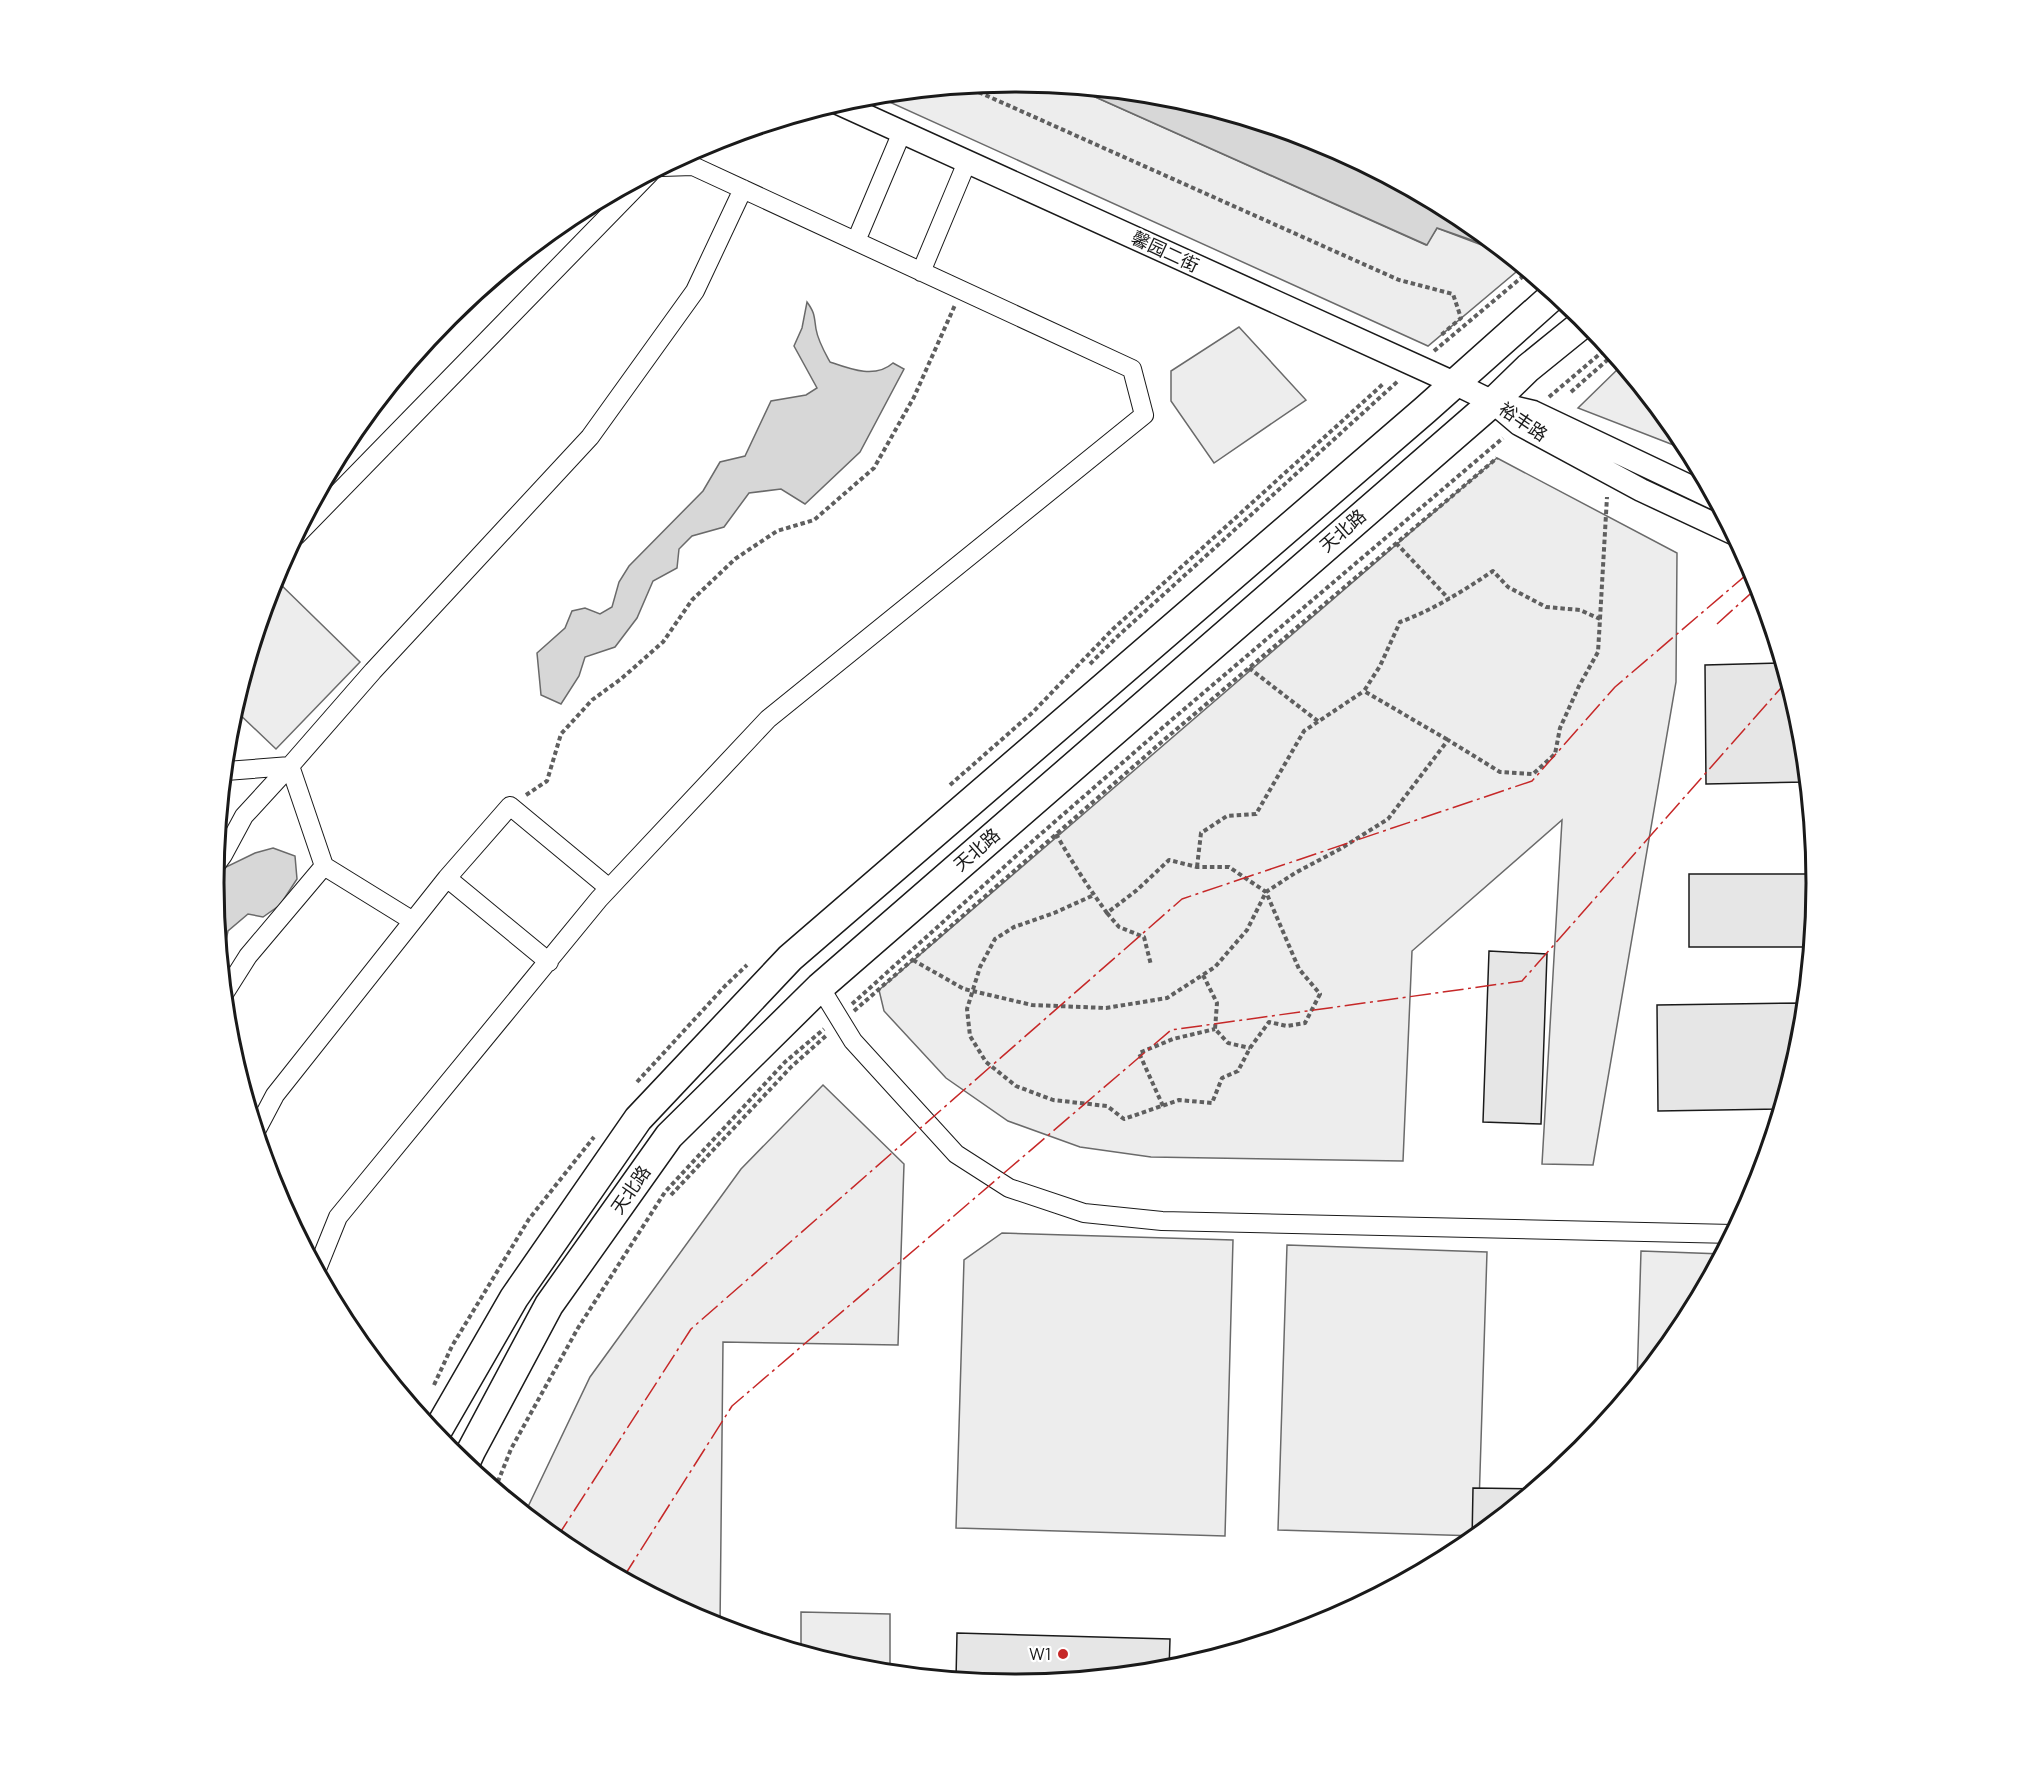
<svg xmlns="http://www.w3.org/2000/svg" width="2030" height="1766" font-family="Barlow,'Noto Sans SC',sans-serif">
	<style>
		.built { fill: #ededed; stroke: #6a6a6a; stroke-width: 1.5 }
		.water { fill: #d7d7d7; stroke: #6a6a6a; stroke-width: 1.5 }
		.building { fill: #e6e6e6; stroke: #1a1a1a; stroke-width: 1.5 }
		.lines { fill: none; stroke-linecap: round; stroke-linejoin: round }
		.minor-casing { stroke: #1a1a1a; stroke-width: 20 }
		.tertiary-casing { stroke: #1a1a1a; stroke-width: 25 }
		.primary-casing { stroke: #1a1a1a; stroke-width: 31 }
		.path { stroke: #5f5f5f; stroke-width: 4; stroke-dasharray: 4.5 3; stroke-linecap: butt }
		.minor { stroke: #fff; stroke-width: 18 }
		.tertiary { stroke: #fff; stroke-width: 22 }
		.primary { stroke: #fff; stroke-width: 28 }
		.power { stroke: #c62828; stroke-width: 1.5; stroke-dasharray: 21 4.5 3 4.5; stroke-linecap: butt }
		.poi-dot { fill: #c62828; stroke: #fff; stroke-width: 2 }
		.labels { text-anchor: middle; stroke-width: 4.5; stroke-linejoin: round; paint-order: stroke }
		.street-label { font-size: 18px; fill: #1a1a1a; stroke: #fff }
		.poi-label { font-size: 18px; fill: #1a1a1a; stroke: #fff; text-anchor: end }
		.rim { fill: none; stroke: #1a1a1a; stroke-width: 3 }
	</style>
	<rect width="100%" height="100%" fill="#fff"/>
	<path class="built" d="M1015,81l58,6 353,158 11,-17 71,27 14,12 -94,79 -554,-251z
		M1239,327l67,73 -92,63 -43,-62v-30z
		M1622,365l60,73 7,13 -111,-43z
		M1497,458l180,95 -1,129 -83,483 -51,-1 20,-344 -150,131 -9,210 -252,-4 -71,-10 -72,-26 -62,-43 -62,-67 -5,-21z
		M274,578l86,84 -84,87 -42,-40z
		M823,1085l81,79 -6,181 -175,-3 -3,285 -12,-3 -139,-74 -44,-37 65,-136 151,-208z
		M1002,1233l231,7 -8,296 -269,-8 8,-268z
		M1287,1245l200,7 -9,284 -200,-6z
		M1641,1251l81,3 -40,75 -45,54z
		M801,1612l89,2v59l-32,-3 -57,-18z"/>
	<path class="water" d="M1073,87l99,9 150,46 139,74 42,35 -66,-23 -10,17z
		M807,302c8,11 7,14 9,27 2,12 8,22 14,33 20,7 45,17 63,1l11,6 -44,83 -55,52 -24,-15 -32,4 -25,34 -32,9 -13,13 -2,19 -24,13 -16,37 -22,29 -30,10 -6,19 -18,28 -20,-9 -4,-42 28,-25 7,-17 13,-3 15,6 12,-7 7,-25 10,-16 74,-75 17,-29 25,-6 26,-55 35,-6 11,-7 -23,-42 8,-18z
		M273,848l22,8 2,23 -17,26 -17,12 -15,-3 -20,17 -7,32 -8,-77 13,-19 29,-14z"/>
	<path class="building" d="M1782,663l20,64 5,55 -101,2 -1,-119z
		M1689,874h127l1,9 -6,64h-122z
		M1489,951l58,3 -6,170 -58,-2z
		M1805,1003l-3,37 -22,69 -122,2 -1,-106z
		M1473,1488l62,1 -63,52z
		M957,1633l213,6 -1,31 -154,15 -59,-6z"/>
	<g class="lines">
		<defs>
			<path id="minor" d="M856,241l46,-109
				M921,272l46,-110
				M296,536l354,-363
				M224,772l2,-1 64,-5 83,-95 217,-234 105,-146 48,-102
				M215,866l8,-11 21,-39 46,-50 34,100 89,55
				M447,878l102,84
				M820,987l33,54 103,113 53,34 75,25 78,8 571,13
				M224,994l24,-38 76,-90
				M256,1131l19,-36 172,-217 63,-72 99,82
				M317,1269l21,-52 261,-318 169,-180 376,-304 -12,-46 -439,-203 -32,1"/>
			<path id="tertiary" d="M838,103l616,280 39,19 26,22 122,66 92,43
				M1500,404l33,8 181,86"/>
			<path id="primary" d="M435,1435l79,-137 124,-179 152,-161 635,-548 130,-116
				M465,1464l6,-13 78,-146 120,-169 151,-149 673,-585 35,-34 58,-47"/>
		</defs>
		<use href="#minor" class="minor-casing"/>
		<use href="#tertiary" class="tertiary-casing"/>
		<use href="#primary" class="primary-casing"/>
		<path class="path" d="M965,86l434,194 54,14 8,24 -21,18
			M811,111l9,4
			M1434,351l94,-79
			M1571,392l43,-38
			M1549,397l59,-50
			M1396,543l53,56
			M1600,619l7,-122
			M1090,664l28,-28 280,-255
			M1249,668l70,54
			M950,785l83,-73 80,-83 270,-245
			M526,795l21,-14 14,-47 31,-34 29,-21 42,-37 29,-42 43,-41 42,-28 37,-11 60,-52 40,-71 41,-92
			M1056,834c16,28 32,53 51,79l30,-23 32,-30 28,7h32l37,25 33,77 21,25 -15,29 -18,3 -18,-4 -19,26 -12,23 -16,7 -10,25 -33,-3 -55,19 -17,-13 -54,-6 -37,-14 -30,-24 -16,-26 -3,-27 13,-42 15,-28 19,-12 40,-14 40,-18
			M1197,867l4,-34 26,-17 29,-2 48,-83 60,-40
			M1107,913l12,14 25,10 7,28
			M913,960l51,29 68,16 74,3 61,-10 48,-31 32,-37 19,-38 29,-19 45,-24 48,-30 60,-79 52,32 33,2 22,-20 5,-26 19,-42 19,-34 2,-33 -20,-9 -34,-3 -38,-20 -15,-16c-30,20 -60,39 -93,51l-20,44 -16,25 84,49
			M1203,975l14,28 -2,26 13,14 22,5
			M852,1004l183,-165 133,-116 335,-285
			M854,1011l311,-272 332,-281
			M637,1082l88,-96 22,-21
			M1163,1106l-24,-53 34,-14 42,-10
			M671,1195l120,-128 37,-33
			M434,1385l18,-39 77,-127 65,-82
			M495,1489l16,-40 67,-121 87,-136 120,-130 39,-33"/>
		<use href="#minor" class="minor"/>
		<use href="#tertiary" class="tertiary"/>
		<use href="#primary" class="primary"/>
		<path class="power" d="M1717,624l42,-38
			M556,1539l135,-210 491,-430 350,-118 83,-94 137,-117
			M623,1578l109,-172 439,-376 351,-49 266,-301"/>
	</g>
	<circle class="poi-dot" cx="1063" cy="1654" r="6"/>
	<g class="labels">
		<g class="street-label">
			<text transform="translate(1165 252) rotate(25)" y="6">馨园二街</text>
			<text transform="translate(1523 422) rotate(34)" y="6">裕丰路</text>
			<text transform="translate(1343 531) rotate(-41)" y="6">天北路</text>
			<text transform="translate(977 850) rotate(-41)" y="6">天北路</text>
			<text transform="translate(631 1190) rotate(-55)" y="6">天北路</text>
		</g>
		<g class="poi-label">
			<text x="1051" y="1660">W1</text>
		</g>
	</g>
	<path d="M0 0H2030V1766H0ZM224 883a791 791 0 1 1 1582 0a791 791 0 1 1-1582 0Z" fill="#fff" fill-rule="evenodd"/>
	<path class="rim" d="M224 883a791 791 0 1 1 1582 0a791 791 0 1 1-1582 0Z"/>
</svg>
